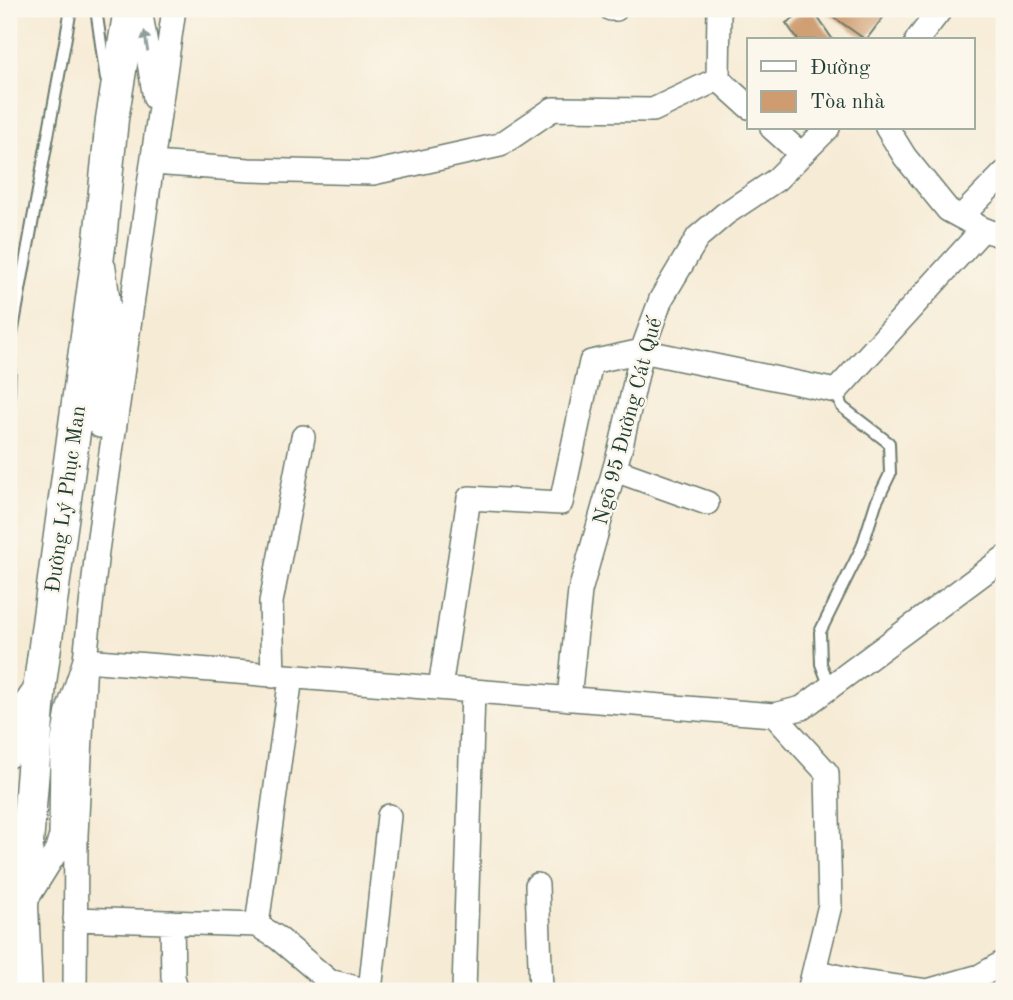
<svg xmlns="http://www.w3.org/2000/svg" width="1013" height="1000" font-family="'Old Standard TT',serif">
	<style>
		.building { fill: #ce9c6f }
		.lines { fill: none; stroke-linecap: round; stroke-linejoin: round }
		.lane-casing { stroke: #6a7a6c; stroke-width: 14 }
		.street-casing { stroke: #6a7a6c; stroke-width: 26 }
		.secondary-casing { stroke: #6a7a6c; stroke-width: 35 }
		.lane { stroke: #fff; stroke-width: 10 }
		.street { stroke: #fff; stroke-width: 23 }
		.secondary { stroke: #fff; stroke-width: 32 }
		.oneway { fill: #8f9e9a }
		.labels { text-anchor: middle; stroke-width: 5; stroke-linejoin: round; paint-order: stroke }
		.street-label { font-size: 21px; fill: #1f3d34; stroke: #fbf7ec }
	</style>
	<rect width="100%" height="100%" fill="#fbf7ec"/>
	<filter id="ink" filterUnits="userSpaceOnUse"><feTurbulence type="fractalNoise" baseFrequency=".0143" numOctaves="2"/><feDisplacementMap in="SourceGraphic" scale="14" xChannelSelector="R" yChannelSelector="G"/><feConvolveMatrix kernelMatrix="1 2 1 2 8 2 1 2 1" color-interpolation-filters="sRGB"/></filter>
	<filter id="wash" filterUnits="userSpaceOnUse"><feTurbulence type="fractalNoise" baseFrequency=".00686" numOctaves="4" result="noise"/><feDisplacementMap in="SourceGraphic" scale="28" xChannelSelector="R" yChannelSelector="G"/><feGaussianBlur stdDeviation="1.57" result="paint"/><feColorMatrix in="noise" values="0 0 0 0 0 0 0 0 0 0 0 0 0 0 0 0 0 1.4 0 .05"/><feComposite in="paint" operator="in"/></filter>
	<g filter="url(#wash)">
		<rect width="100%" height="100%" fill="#f6ebd5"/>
		<g id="blocks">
			<path class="building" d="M807,9h5l21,31h-35l-12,-17z
				M822,9h63l3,2 -22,29z"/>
		</g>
	</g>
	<g filter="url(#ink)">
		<use href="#blocks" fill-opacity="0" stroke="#6a7a6c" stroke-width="2"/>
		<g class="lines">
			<defs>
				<path id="lane" d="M96,9l10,70
					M9,396l2,-56 60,-331
					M830,687l-9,-23 -1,-32 42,-85 14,-44 14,-29 -1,-31 -47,-36 -6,-16"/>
				<path id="street" d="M140,9l15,89
					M611,9h5
					M917,40l24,-31
					M718,79l1,-70
					M772,128l29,26
					M887,128l18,29 43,53 35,19 21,8
					M153,163l96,7 124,3 127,-28 53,-36 100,1 65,-31 31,28
					M961,217l43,-44
					M100,426l9,-118 -5,-40
					M615,470l92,33
					M273,676l-2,-74 32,-165
					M440,688l29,-190 92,5 30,-141 51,-11 194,40 147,-162
					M569,699l11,-108 41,-145 21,-95 19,-52 37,-62 27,-23 51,-34 52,-52
					M774,715l53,58 3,132 -21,86
					M9,756l11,-45 18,-26
					M537,885l4,106
					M26,900l30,-48 5,-16 1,-89 6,-36 17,-51 689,55 28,-7 202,-150
					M75,919l182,6 21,13 51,43 39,10
					M172,922l1,55 4,14
					M257,925l34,-248
					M814,971l46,11 67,9 53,-15 24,-14
					M75,991l1,-156 9,-175 12,-109 77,-542
					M370,991l19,-175
					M464,991l9,-300"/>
				<path id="secondary" d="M26,991l-4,-85 18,-223 60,-443 12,-121 18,-110"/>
			</defs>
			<use href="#lane" class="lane-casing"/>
			<use href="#street" class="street-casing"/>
			<use href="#secondary" class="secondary-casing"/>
			<use href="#lane" class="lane"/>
			<use href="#street" class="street"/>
			<use href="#secondary" class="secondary"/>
		</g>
		<defs><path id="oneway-solid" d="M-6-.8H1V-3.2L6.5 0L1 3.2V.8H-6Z" transform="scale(1.75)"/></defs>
		<use class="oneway" href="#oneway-solid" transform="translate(146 41) rotate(-99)"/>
	</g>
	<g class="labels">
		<g class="street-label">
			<text transform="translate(627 421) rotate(-75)" y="7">Ngõ 95 Đường Cát Quế</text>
			<text transform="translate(65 499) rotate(-82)" y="7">Đường Lý Phục Man</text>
		</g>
	</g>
	<rect width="1013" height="1000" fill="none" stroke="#fbf7ec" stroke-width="35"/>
	<rect x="747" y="38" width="228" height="91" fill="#fbf7ec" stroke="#a3ada2" stroke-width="2"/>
	<rect x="761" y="61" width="35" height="10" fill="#ffffff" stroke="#a3ada2" stroke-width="2"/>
	<text x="810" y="74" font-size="21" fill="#1f3d34">Đường</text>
	<rect x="761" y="91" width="35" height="21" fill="#ce9c6f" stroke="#a3ada2" stroke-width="2"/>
	<text x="810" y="108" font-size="21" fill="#1f3d34">Tòa nhà</text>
</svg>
